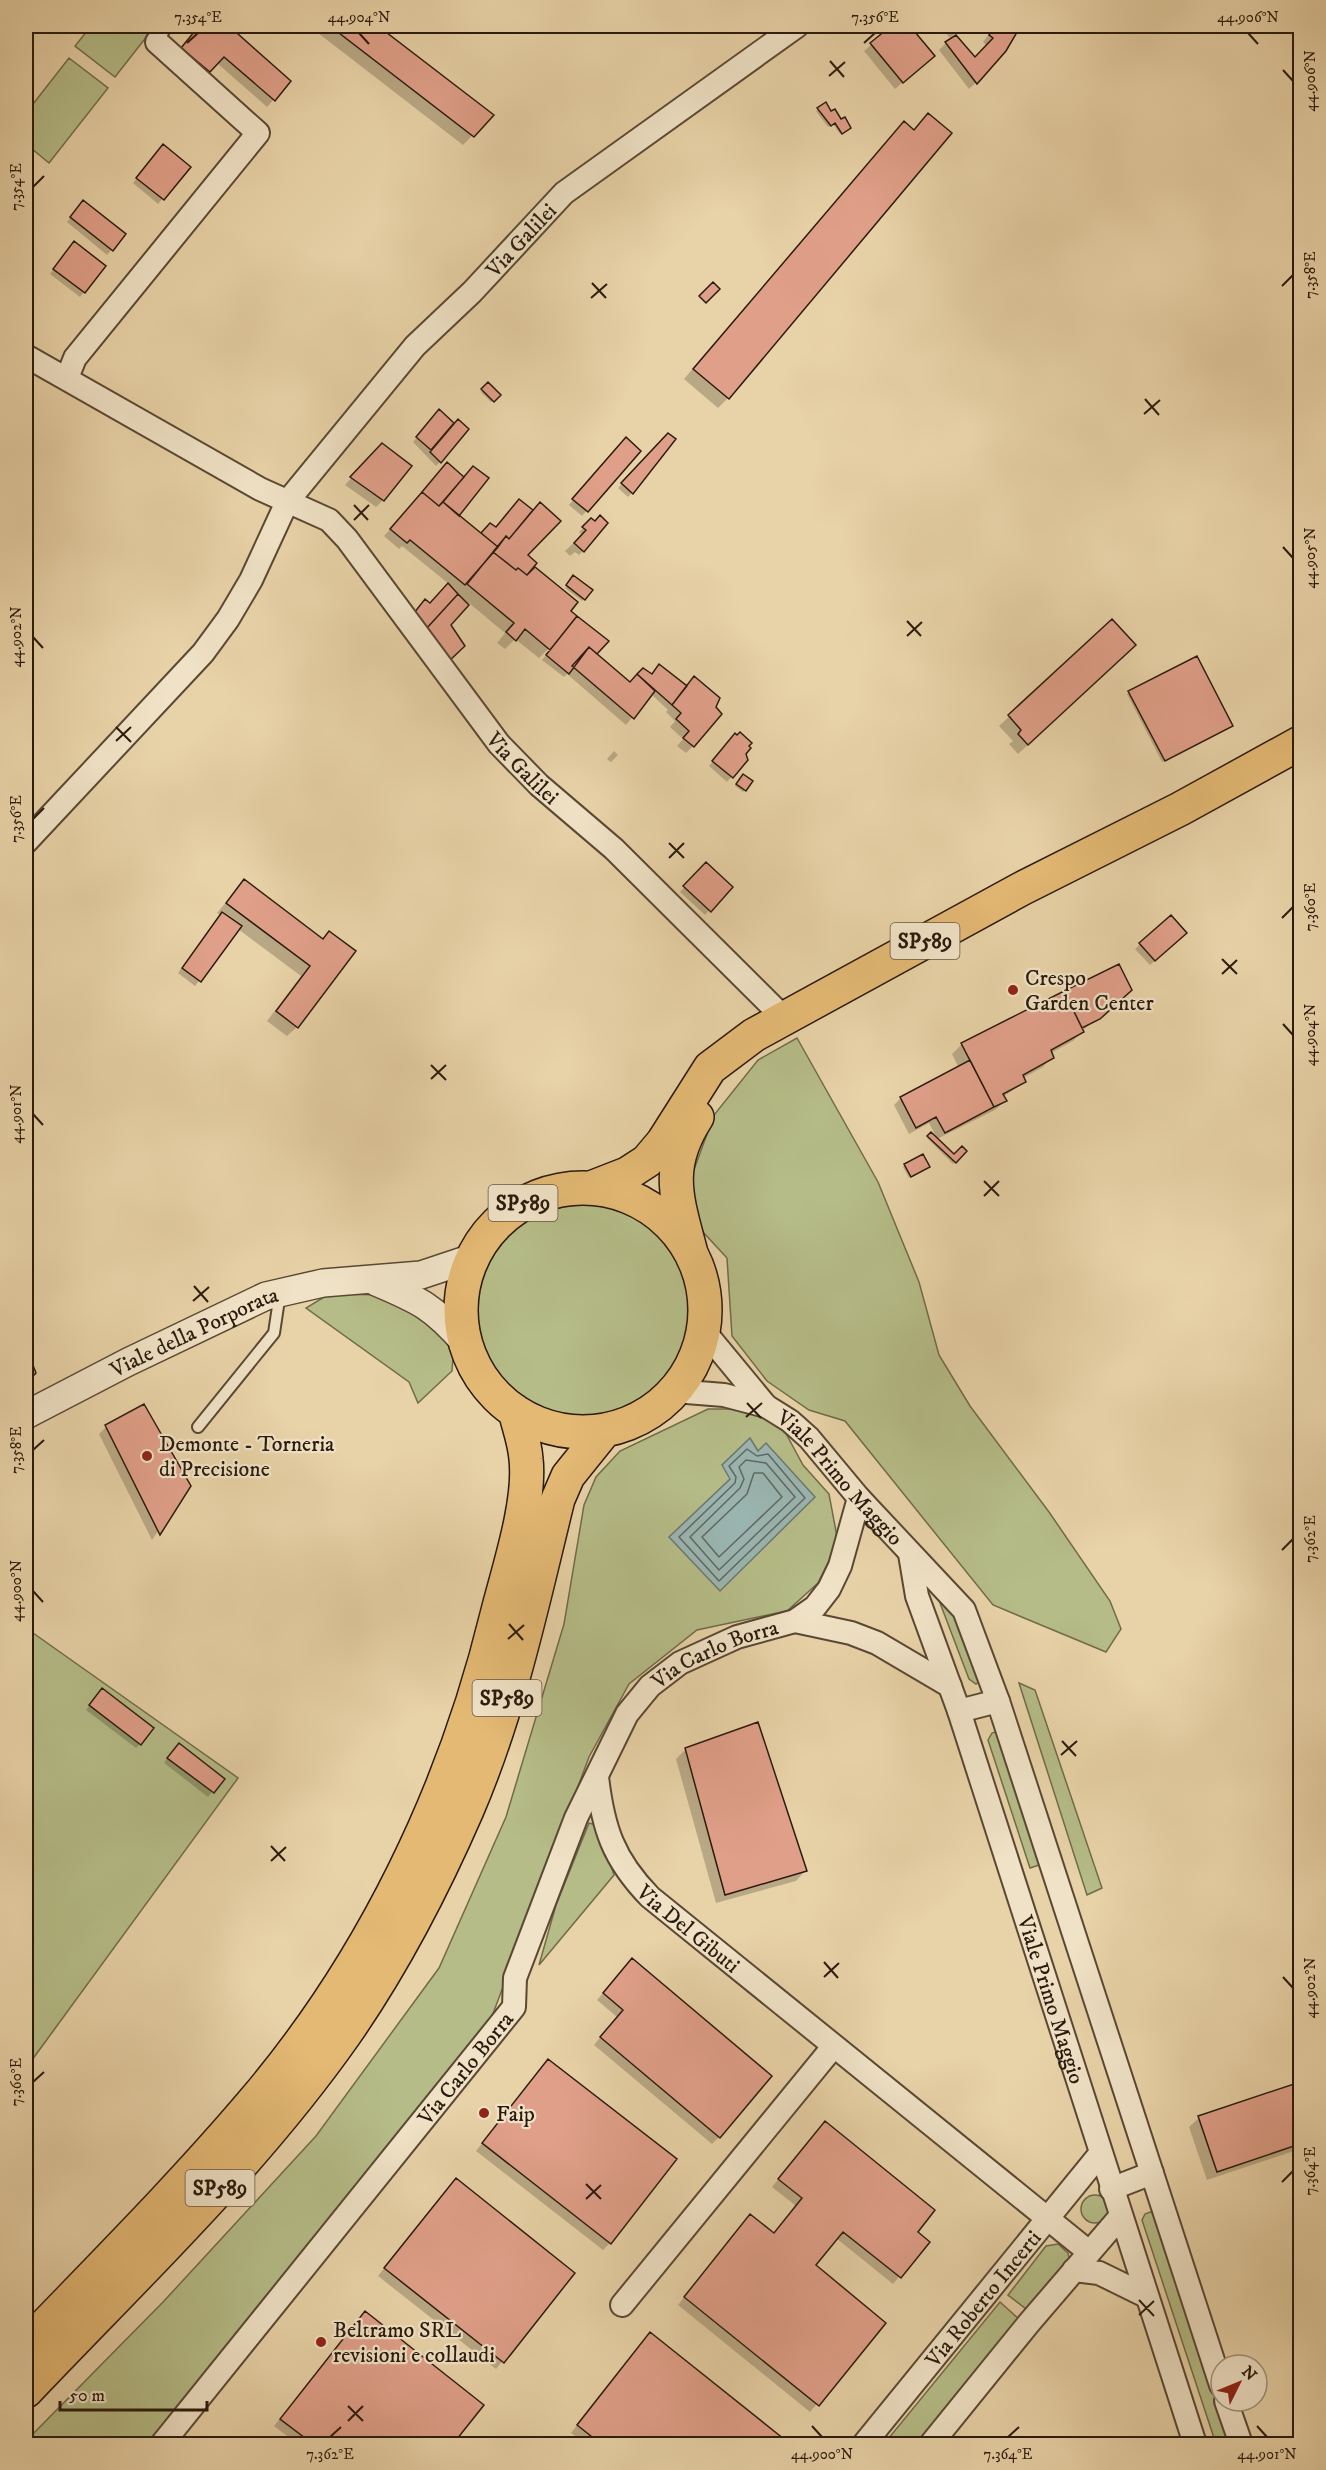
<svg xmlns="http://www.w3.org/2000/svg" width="1326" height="2470" font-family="'IM FELL DW Pica',serif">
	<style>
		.green { fill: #b5bc87; stroke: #706b4a; stroke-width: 1.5 }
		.water { fill: #9ab5b1; stroke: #6d776f; stroke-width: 1.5 }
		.shadow { fill: #0003 }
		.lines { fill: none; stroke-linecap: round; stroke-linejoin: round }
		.shore { stroke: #62685f; stroke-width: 1.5 }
		.building { fill: #e09f89; stroke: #2a1a0d; stroke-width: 1.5 }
		.service-casing { stroke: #5a4834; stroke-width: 14 }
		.minor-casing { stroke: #5a4834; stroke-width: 26 }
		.tertiary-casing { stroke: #5a4834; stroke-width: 30 }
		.primary-casing { stroke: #2a1a0d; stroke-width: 36 }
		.service { stroke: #f0e2c6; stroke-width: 10 }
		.minor { stroke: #f0e2c6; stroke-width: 22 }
		.tertiary { stroke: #f0e2c6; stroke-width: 27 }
		.primary { stroke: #e4b974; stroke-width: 33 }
		.ticks { fill: none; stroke: #2a1a0d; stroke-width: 2 }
		.poi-dot { fill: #8f2418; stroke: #f0e2c6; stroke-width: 2 }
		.labels { text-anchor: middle; stroke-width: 4.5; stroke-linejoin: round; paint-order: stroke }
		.shield { fill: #f0e2c6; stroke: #655644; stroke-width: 1.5 }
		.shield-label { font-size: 21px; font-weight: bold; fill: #2a1a0d }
		.street-label { font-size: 22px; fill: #2a1a0d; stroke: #f0e2c6 }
		.poi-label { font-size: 22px; fill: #2a1a0d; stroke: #f0e2c6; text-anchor: start }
		.neatline { fill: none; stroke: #2a1a0d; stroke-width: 2 }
		.ticks-label { font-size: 15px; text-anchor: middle; fill: #2a1a0d }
	</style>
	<rect width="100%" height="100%" fill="#e8d2a7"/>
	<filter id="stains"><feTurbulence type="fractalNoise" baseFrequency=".00333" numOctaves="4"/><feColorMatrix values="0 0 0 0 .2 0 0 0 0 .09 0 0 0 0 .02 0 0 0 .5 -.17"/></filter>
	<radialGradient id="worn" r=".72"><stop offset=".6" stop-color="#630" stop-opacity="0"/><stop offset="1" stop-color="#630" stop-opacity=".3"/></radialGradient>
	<path class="green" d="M91,26h64l-40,51 -40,-31z
		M69,58l39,30 -59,75 -23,-19v-31z
		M797,1038l81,144 41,100 20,73 31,51 79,106 61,89 11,28 -15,23 -113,-47 -148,-184 -36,-11 -42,-29 -35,-45 -5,-78 -24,-26 -15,-46 26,-71 44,-55z
		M478 1311a106 106 0 1 1 212 0a106 106 0 1 1-212 0Z
		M329,1294l62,1 63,49 -2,27 -34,32 -9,-21 -103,-74z
		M708,1409h35l40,19 20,37 26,29 9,48 -20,41 -31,28 -90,19 -68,54 -40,73 -101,270 -337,417h-125v-3l138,-140 152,-165 123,-168 67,-151 58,-193 20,-119 12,-28 24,-26z
		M932,1582l24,30 24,69 -4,3 -7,-5z
		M26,1628l212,150 -206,282 -6,-7z
		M1019,1683l16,7 67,198 -15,7z
		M998,1731l47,132 -15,5 -42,-128 4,-7z
		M589,1823l10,3 15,49 -75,90 17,-60z
		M1081 2209a14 14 0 1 1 28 0a14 14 0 1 1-28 0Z
		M1153,2211l82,233h-19l-74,-224 3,-6z
		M1058,2244l10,9 2,10 -40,49 -22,-17 38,-49z
		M1000,2302l21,19 -100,123h-37z"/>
	<path class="water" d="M750,1438l8,13 8,-8 49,54 -95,94 -51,-54 61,-58 -8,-14z"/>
	<path class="shadow" d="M199,26h28l62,56 -22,25 -50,-44 -15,15 -27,-22z
		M309,26h67l116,89 -29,30z
		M894,26h14l25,30 -38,33 -31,-38z
		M939,26h24l-13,12z
		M995,26l24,2 -30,43 -20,18 -30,-39 7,-7 29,16 12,-13 -4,-4z
		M825,104l5,10 18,15 -8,5 -7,-10 -5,3 -12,-16z
		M928,115l-200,283 -10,10 -34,-29 210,-246 19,-2z
		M159,151l30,16 -31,37 -25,-21z
		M79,207l45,28 -17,20 -40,-33z
		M70,247l14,45 -4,5 -30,-23z
		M488,384l11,11 -8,7 -10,-10z
		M439,411l15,14 -14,37 -4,4 -23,-24z
		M668,435l-3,19 -37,43 -10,-9z
		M621,444l18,7 -57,65 -13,-11z
		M375,452l8,48 -7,7 -31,-22z
		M463,478l-6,38 24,19 9,-10 5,4 24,-28 13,11 -6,43v20l43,36 26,43 35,29 13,-13 8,6 33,10 9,60 -7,7 -9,-7 6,-7 -13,-12 5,-6 -9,-9 2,-2 -17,-16 -25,31 -59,-51 -3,3 -22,-17 11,-13 -2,-1 -12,12 -24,-19 -10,10 -8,-6 8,-10 -36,-30 -20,22 -20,-20 20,-21 -47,-38 -3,3 -15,-13 34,-37z
		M591,520l-8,31 -4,4 -4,-3 -5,4 -5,-5 17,-16 -3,-3z
		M573,577l18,13 -9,11 -17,-13z
		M1112,621l13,34 -107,99 -9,-10 4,-3 -14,-15z
		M1129,693l100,34 -67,35 -35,-68z
		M731,740l15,20 -19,22 -18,-16z
		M614,751l4,4 -7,7 -4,-3z
		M741,777l4,13 -2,2 -8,-6z
		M706,864l25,23 -26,28 -25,-23z
		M244,881l78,59 7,-7 -32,94 -10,9 -20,-15 34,-45 -63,-47 -43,57 -17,-13 43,-57 -4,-3z
		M1170,917l10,21 -30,27 -15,-16z
		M1123,997l-41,34 -9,10 -22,12 1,4 -9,10 -20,11 1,4 -21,15 2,4 -10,9 -58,29 17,17 11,-5 -12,13 -26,-26 4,-4 6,4 -8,-15 -20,11 -15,-29 7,-7 58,-30 -7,-14 10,-10z
		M905,1165l21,4 -17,9 -6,-11z
		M106,1427l83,59 -37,54 -53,-106z
		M98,1694l42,50 -4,4 -50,-38z
		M174,1749l49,30 -15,18 -44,-34z
		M686,1749l119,122 -9,10 -80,22 -40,-144z
		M625,1967l94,170 -7,7 -118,-99 23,-28 -20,-17z
		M542,2068l68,175 -7,7 -127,-99z
		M1300,2084v65l-93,31 -18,-53 10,-9z
		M818,2130l110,112 -35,42 -57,-46 -23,28 71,57 -74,89 -132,-107 65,-82 30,12 23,-29 -24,-19z
		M449,2187l124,87 -77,95 -118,-93z
		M358,2320l124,85 -31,39h-153l-24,-18z
		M643,2341l139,98 -4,5h-192l-15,-11z"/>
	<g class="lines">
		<path class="shore" d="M747,1449l10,7 11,-2 37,44 -86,83 -40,-44 56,-54 1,-6 -7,-11z
			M746,1460l20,3 29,34 -76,73 -29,-33 50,-49 4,-9 -5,-12z
			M754,1473h9l19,24 -63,60 -17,-20 45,-43z"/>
	</g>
	<path class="building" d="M199,26h30l62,55 -16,20 -51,-44 -14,15 -29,-24z
		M330,26h48l116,89 -20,22z
		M891,26h19l25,30 -32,27 -33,-40z
		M996,26l24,1 -14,24 -29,33 -32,-42 11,-7 19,22 18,-19 -4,-3z
		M826,102l5,9 4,-2 6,10 4,-2 6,11 -9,6 -7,-11 -4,3 -14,-18z
		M928,113l24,20 -223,266 -36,-30 211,-248 10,9z
		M163,144l28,23 -27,33 -28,-22z
		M83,200l43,34 -13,17 -43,-34z
		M74,241l32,25 -21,27 -32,-24z
		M713,282l7,7 -14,14 -7,-7z
		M488,382l13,13 -7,7 -13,-13z
		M439,409l15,14 -23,27 -15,-13z
		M458,419l11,10 -28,34 -11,-11z
		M668,433l8,6 -43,55 -12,-11z
		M626,437l15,14 -53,61 -16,-13z
		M382,443l30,23 -28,35 -34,-24z
		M447,462l17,15 -25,29 -17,-14z
		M473,466l16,12 -30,38 -16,-14z
		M422,492l17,14 4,-4 55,45 -33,38 -55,-45 -3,3 -17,-14z
		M519,499l14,11 -24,29 -3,-3 -8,11 -17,-14 9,-10 6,4z
		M540,502l21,19 -33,34 9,8 -10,12 -9,-7 -2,2 -23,-18 13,-16 3,3z
		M600,515l8,8 -24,29 -10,-9 12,-13 -4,-3 9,-9 4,3z
		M493,552l23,18 2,-2 9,7 8,-8 43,35 -7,9 6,5 -27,34 -25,-21 -9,12 -10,-9 8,-9 -47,-39z
		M573,575l20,15 -8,10 -19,-15z
		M448,583l10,11 -32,35 -12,-16 11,-14 5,4z
		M458,594l11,11 -18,20 14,21 -16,15 -23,-32z
		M577,616l32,25 -12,13 -8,-7 -20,27 -23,-19z
		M1112,619l24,26 -108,100 -10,-11 3,-4 -13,-15z
		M589,647l41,35 7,-8 18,17 -21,28 -62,-53z
		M1197,656l36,70 -68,35 -37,-70z
		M659,664l28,22 -15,19 -35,-31 6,-6 9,6z
		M694,676l26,22 -4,9 6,7 -28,33 -11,-9 6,-7 -13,-12 5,-6 -9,-8z
		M740,732l12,11 -3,3 2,2 -5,6 2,6 -15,18 -21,-17 23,-28 2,2z
		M743,774l10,7 -7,10 -10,-7z
		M706,862l27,25 -22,25 -28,-26z
		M244,879l79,60 6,-8 27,20 -58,77 -22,-17 34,-45 -84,-63z
		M222,912l20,14 -41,56 -19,-14z
		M1171,915l16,18 -32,28 -16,-18z
		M1119,964l13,26 -32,29 -18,9 -18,-37z
		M1064,991l20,41 -33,18 3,8 -31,17 3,7 -23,12 4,7 -13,6 -33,-64z
		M970,1060l24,47 -49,26 -9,-16 -20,11 -16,-31z
		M931,1132l23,22 8,-8 5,5 -11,12 -29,-27z
		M923,1154l7,13 -19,10 -7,-13z
		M26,1355l5,5 5,13 -10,10z
		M144,1404l47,82 -31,49 -55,-110z
		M102,1688l52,40 -13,17 -52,-40z
		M758,1722l49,149 -82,24 -40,-147z
		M179,1743l46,36 -11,14 -47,-35z
		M632,1958l140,118 -52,62 -120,-101 23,-27 -20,-17z
		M548,2059l129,100 -66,85 -129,-101z
		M1300,2082v62l-83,28 -19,-56z
		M825,2121l110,89 -17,22 12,10 -29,36 -58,-46 -27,33 70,58 -67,83 -135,-109 66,-83 24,19 28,-35 -24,-19z
		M456,2178l119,95 -71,90 -120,-95z
		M365,2311l119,94 -31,39h-140l-33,-25z
		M650,2332l134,107 -4,5h-179l-24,-19z"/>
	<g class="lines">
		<defs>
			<path id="service" d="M157,42l10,-16
				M198,1427l76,-94 6,-40"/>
			<g id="minor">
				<path id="s1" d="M26,356l234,133 69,31 18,19 152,205 40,41 75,64 170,169"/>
				<path d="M67,378l8,-20 183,-225 -101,-91"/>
				<path id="s2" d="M26,842l177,-189 25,-34 23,-39 36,-78 128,-156 57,-54 92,-99 233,-167"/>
				<path id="s3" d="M704,1331l62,75 24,15 19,17 50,60 105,112 34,91 223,684"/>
				<path d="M674,1391l50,4 42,11"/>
				<path id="s4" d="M910,1554l7,42 42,115 236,733"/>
				<path d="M795,1621l56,12 26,10 73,43"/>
				<path d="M959,1711l39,-10"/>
				<path id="s5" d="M597,1777c6,51 16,82 53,120l439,355"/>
				<path d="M1111,2189l41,-16"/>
				<path d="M1074,2270l25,3 47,23"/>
				<path d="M622,2305l211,-258"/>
				<path d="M1226,2401l15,43"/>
				<path id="s6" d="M162,2444l352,-437 1,-29 61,-160 51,-104 23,-28 30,-23 57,-26 58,-16 20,-14 14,-18 11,-23 19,-68"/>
				<path id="s7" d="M864,2444l236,-290"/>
				<path d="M931,2444l98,-121 91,-106"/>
			</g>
			<g id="tertiary">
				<path d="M376,1282c43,18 58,25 89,61"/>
				<path id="s8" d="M26,1415l102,-53 138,-66 57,-13 98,-8 51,-17"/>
			</g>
			<path id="primary" d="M591,1188l36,-14 20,-13 16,-19 47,-74 44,-33 267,-146 159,-80 120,-66
				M461 1310a122 122 0 1 1 244 0a122 122 0 1 1-244 0Z
				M691,1253c-14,-54 -27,-85 6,-136
				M26,2345c77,-80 156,-159 228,-244 118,-139 200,-309 243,-486 11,-44 34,-112 29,-156 -1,-16 -7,-32 -11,-48
				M26,2391c109,-115 227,-226 319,-357 48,-69 88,-146 122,-224 43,-100 65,-206 91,-311l10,-23 37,-46"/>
		</defs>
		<use href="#service" class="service-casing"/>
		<use href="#minor" class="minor-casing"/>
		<use href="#tertiary" class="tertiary-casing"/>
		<use href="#primary" class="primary-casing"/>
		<use href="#service" class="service"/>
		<use href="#minor" class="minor"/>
		<use href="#tertiary" class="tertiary"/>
		<use href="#primary" class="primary"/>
	</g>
	<path class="ticks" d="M359,33l10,11M1248,33l10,11M187,43l11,-10M864,43l11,-10M830,61l14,16M1283,70l10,11M829,76l16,-14M33,187l11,-11M592,283l14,15M1282,286l11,-11M591,298l16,-14M1145,399l14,16M1144,414l16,-14M354,505l14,15M354,520l15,-15M1283,547l10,11M907,621l14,15M907,636l15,-14M33,637l10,11M116,727l15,15M116,741l15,-14M33,819l11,-11M669,843l15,15M669,858l15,-15M1282,918l11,-11M1222,959l15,15M1222,974l15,-14M1283,1024l10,11M431,1065l15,15M431,1079l15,-14M33,1114l10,11M984,1181l15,15M984,1196l15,-15M194,1286l14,16M193,1301l16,-14M747,1403l14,15M746,1417l16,-14M33,1450l11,-10M1282,1550l11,-11M33,1591l10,11M509,1624l14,16M508,1639l16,-14M1062,1741l14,15M1061,1755l16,-14M271,1846l14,15M271,1861l15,-14M824,1962l14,16M824,1977l15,-14M1283,1977l10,11M33,2082l11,-10M1282,2182l11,-11M586,2184l15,15M586,2199l15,-14M1139,2300l15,16M1139,2315l15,-14M348,2406l15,15M348,2421l15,-15M812,2426l10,11M1257,2426l10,11M330,2437l11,-10M1008,2437l11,-10"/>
	<g class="poi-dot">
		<circle cx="1013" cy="990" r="6"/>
		<circle cx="147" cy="1456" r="6"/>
		<circle cx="484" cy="2113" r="6"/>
		<circle cx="321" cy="2342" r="6"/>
	</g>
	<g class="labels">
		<g class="shield">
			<rect x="890.5" y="923" width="69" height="36" rx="4.5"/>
			<rect x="488.5" y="1185" width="69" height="36" rx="4.5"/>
			<rect x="472.5" y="1680" width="69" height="36" rx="4.5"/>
			<rect x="185.5" y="2170" width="69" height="36" rx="4.5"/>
		</g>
		<g class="shield-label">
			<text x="925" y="948">SP589</text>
			<text x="523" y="1210">SP589</text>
			<text x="507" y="1705">SP589</text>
			<text x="220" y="2195">SP589</text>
		</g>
		<g class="street-label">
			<text dy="8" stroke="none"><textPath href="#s2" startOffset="784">Via Galilei</textPath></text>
			<text dy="8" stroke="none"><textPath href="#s1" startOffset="660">Via Galilei</textPath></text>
			<text dy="8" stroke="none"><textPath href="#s8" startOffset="188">Viale della Porporata</textPath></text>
			<text dy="8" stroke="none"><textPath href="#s3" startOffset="201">Viale Primo Maggio</textPath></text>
			<text dy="8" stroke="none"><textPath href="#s6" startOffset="987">Via Carlo Borra</textPath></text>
			<text dy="8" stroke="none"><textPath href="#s5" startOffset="184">Via Del Gibuti</textPath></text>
			<text dy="8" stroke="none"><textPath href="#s4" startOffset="468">Viale Primo Maggio</textPath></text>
			<text dy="8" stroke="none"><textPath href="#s6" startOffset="483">Via Carlo Borra</textPath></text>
			<text dy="8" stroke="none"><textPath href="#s7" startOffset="188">Via Roberto Incerti</textPath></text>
		</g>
		<g class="poi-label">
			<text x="1025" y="985">Crespo<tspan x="1025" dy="25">Garden Center</tspan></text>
			<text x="159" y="1451">Demonte - Torneria<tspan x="159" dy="25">di Precisione</tspan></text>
			<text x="496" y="2121">Faip</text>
			<text x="333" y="2337">Beltramo SRL<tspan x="333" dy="25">revisioni e collaudi</tspan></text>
		</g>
	</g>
	<rect width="1326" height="2470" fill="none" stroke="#e8d2a7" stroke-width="66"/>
	<g transform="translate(1239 2383) rotate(47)"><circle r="28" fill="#f0e2c6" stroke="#a1927c" stroke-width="1.5"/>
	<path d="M0-4.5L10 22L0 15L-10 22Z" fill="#8f2418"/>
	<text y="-9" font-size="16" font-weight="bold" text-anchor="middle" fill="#2a1a0d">N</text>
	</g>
	<path d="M60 2401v9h147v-9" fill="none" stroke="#2a1a0d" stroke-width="3"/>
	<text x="69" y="2401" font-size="18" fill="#2a1a0d" stroke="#f0e2c6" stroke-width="4.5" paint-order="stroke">50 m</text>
	<rect x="33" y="33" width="1260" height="2404" class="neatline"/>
	<g class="ticks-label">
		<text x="198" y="22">7.354°E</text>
		<text x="359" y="22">44.904°N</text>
		<text x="875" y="22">7.356°E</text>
		<text x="1248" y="22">44.906°N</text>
		<text transform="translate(1310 81) rotate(-90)" y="5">44.906°N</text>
		<text transform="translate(16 187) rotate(-90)" y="5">7.354°E</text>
		<text transform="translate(1310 275) rotate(-90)" y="5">7.358°E</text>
		<text transform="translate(1310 558) rotate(-90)" y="5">44.905°N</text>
		<text transform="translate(16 637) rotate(-90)" y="5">44.902°N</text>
		<text transform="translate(16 819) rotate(-90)" y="5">7.356°E</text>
		<text transform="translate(1310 907) rotate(-90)" y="5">7.360°E</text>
		<text transform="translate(1310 1035) rotate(-90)" y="5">44.904°N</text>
		<text transform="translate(16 1114) rotate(-90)" y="5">44.901°N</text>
		<text transform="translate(16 1450) rotate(-90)" y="5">7.358°E</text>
		<text transform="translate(1310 1539) rotate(-90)" y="5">7.362°E</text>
		<text transform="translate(16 1591) rotate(-90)" y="5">44.900°N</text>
		<text transform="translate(1310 1988) rotate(-90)" y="5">44.902°N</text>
		<text transform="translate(16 2082) rotate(-90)" y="5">7.360°E</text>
		<text transform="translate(1310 2171) rotate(-90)" y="5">7.364°E</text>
		<text x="330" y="2459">7.362°E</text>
		<text x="822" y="2459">44.900°N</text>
		<text x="1008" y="2459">7.364°E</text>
		<text x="1267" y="2459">44.901°N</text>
	</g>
	<rect width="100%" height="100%" filter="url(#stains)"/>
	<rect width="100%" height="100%" fill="url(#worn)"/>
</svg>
